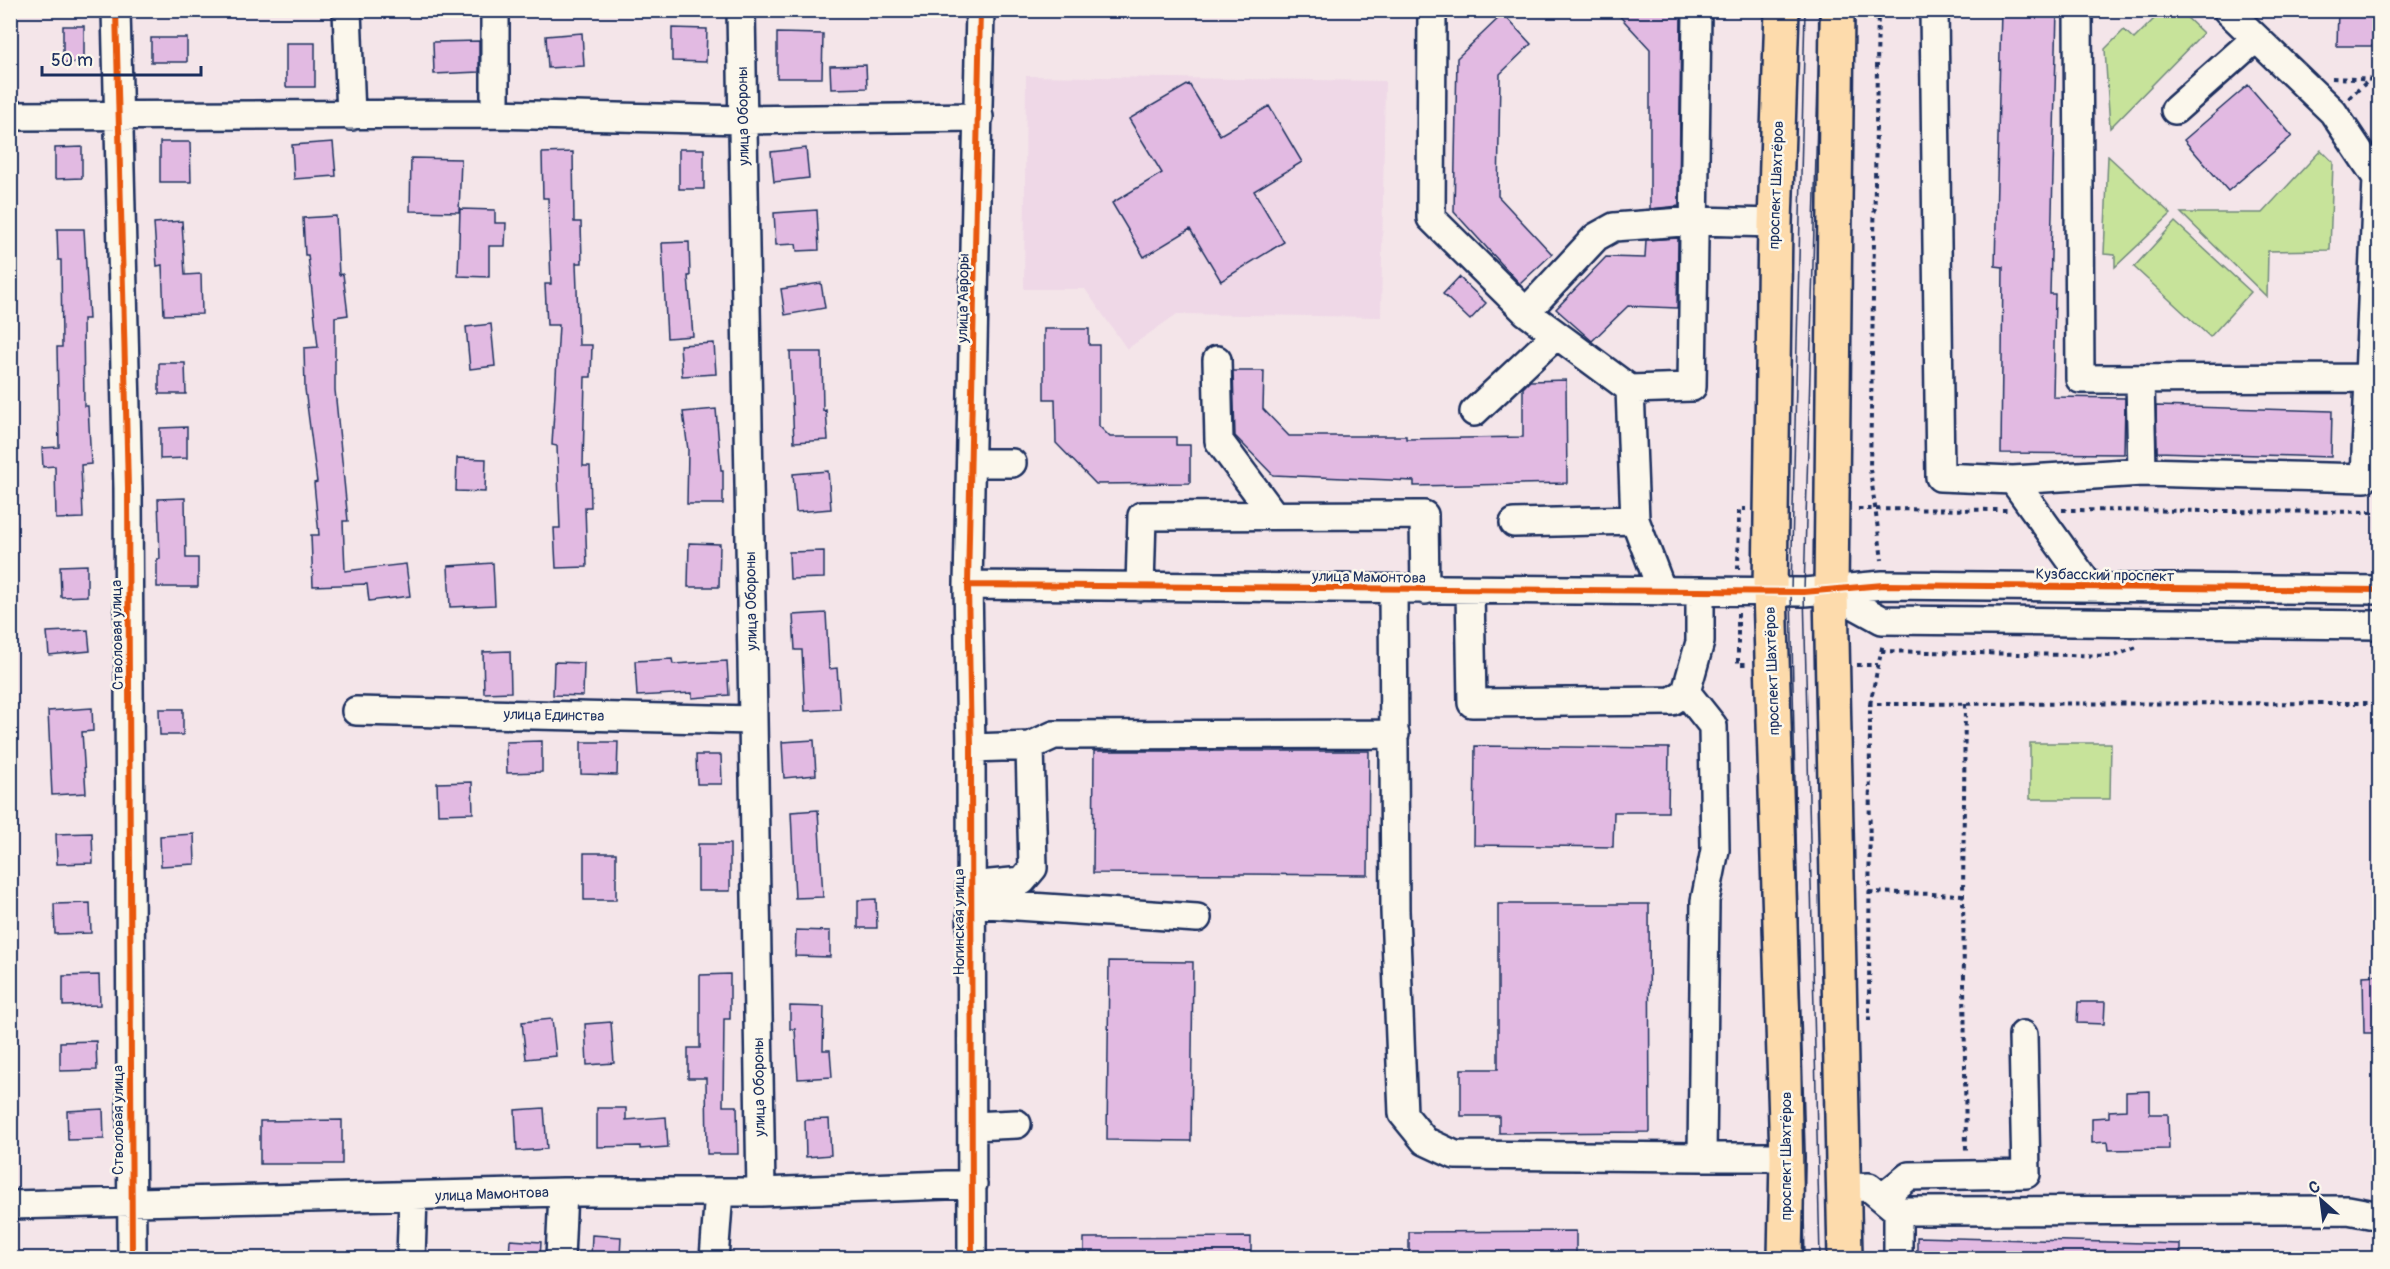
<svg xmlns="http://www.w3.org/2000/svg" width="2390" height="1269" font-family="Pangolin,sans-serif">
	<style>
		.built { fill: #efd8e7 }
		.green { fill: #c7e39a; stroke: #71897c; stroke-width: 1.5 }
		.building { fill: #e2bae2; stroke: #1b2f5e; stroke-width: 1.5 }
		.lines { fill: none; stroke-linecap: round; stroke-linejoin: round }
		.minor-casing { stroke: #1b2f5e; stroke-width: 32 }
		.major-casing { stroke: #1b2f5e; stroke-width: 38 }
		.path { stroke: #1b2f5e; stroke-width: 4; stroke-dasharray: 4.5 4.5; stroke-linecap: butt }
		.minor { stroke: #fbf7ec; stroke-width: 27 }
		.major { stroke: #fddbac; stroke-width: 33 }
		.tram { stroke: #1b2f5e; stroke-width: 1.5 }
		.cycleway-casing { stroke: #fbf7ec; stroke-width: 10 }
		.cycleway { stroke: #e8590c; stroke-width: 6 }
		.labels { text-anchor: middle; stroke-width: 5; stroke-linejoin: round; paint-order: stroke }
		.street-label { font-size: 15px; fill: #1b2f5e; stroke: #fbf7ec }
	</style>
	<rect width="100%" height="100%" fill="#f4e5e9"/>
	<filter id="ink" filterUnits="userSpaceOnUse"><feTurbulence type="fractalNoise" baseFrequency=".0167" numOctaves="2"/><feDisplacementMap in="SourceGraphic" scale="12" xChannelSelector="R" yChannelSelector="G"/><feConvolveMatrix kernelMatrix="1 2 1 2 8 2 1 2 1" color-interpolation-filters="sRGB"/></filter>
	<g filter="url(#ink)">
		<path class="built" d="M1026,76l359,5 -4,236 -204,-3 -50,35 -42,-60h-61z"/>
		<path class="green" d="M2162,11h18l23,22 -93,95 -5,-79 19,-19 10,9z
			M2321,150l12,12 -3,88 -62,1 -1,46 -86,-84h81z
			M2108,156l63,58 -56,53v-12l-11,-1z
			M2175,222l76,70 -41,45 -76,-70z
			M2030,743h81l-1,56h-80z"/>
		<path class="building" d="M1614,10l67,2 -2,194 -29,3v-160z
			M2001,10h56l-7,284h5l-2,103 72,1 -1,56 -123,-1 2,-186 -8,-1z
			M2338,10h41v36h-42z
			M1503,14l28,30 -31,30 -2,122 54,58 -32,30 -66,-72 3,-154z
			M63,26h21v36l-21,1z
			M672,28l35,1 -1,33 -34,-1z
			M582,33l2,33 -36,2 -2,-32z
			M777,33l46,1 -1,44h-45z
			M151,38h36v24h-36z
			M479,41v31l-45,2 -1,-32z
			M286,43h29v44h-29z
			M866,65l1,23 -36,1 -1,-23z
			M1189,84l31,51 49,-29 33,56 -48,29 30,51 -63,39 -31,-52 -46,28 -32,-54 50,-30 -33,-54z
			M2248,85l44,51 -64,55 -44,-51z
			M160,142h30l1,40h-31z
			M333,142l3,34 -42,3 -2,-34z
			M82,147v31l-27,1v-31z
			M806,148l3,30 -35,4 -3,-30z
			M679,149h25v40h-25z
			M573,152l1,70h7l1,41h-6l3,82h13l-1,32h-6l-2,89h7l1,41h-6l2,60 -31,1 -2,-40h6l-3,-82 -5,-1 7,-120h-12l-2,-41h6l-3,-86h-5l-1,-45z
			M411,158l50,1 -2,53 -49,-1z
			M460,209l35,1v13h11l-1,23h-16v31l-31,-1z
			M817,210l2,40 -22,1 -1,-7 -20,1 -2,-32z
			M336,216l3,59 4,-1 5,41 -13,2v73l13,131h-5l2,50 61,-7 4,32 -41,5 -2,-17 -54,2 -2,-51h8l-5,-52 3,-1 -12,-93 -1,-41 14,-1 -10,-92h-3l-2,-37z
			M182,221l3,54 16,-1 1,40 -38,1 -2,-50 -5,1 -3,-43z
			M57,229h27l5,90h-6l1,87h4l3,58 -10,1 2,53 -27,1 -1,-53 -12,1 -1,-19 17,-1 -2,-100h5l-1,-87h-3z
			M1678,238l-1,70 -49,-2 -36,35 -36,-32 50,-52 39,1 1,-18z
			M689,242l1,34h-2l5,60 -26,2 -5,-95z
			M1459,277l27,26 -16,17 -27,-26z
			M821,283l4,25 -40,7 -4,-26z
			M491,324l4,42 -25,3 -4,-42z
			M1044,329h45v16h10v81l11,11h66v8h14v38l-94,1 -40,-41 -1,-44h-11z
			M714,343l2,31 -34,2 -2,-31z
			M790,352h32l1,59 3,-1 2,30 -34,2z
			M159,363h26l1,31h-27z
			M1233,371h31l-1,38 26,27h117v3l117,-2v-49l7,-7 36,-1 1,103 -153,3v-5l-141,-6 -38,-39z
			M2156,406l176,5 -1,46 -174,-5z
			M716,409l5,61h2v34h-36l1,-54 -5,-38z
			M187,427v31l-27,1v-31z
			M457,458l29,1 -1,33 -29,-1z
			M828,471l3,38 -35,3 -3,-38z
			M185,498l1,60h12v29h-41v-28h3l-2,-60z
			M689,543l31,1 -1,43h-31z
			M824,551v27l-34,1 -1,-27z
			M493,563l2,42 -45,2 -2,-41z
			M87,565v31l-26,1 -1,-31z
			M826,613l3,56 8,-1 3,41 -35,2 -3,-61h-7l-2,-35z
			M88,630l2,21 -41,4 -2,-23z
			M510,651l1,41 -27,1 -1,-41z
			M672,659l1,5 54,-3 2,34 -37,3v-5l-55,3 -2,-35z
			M554,662l30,1 -1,33 -30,-1z
			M92,708l1,23 -11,1 4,61 -34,2 -4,-84z
			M159,709h24v26h-23z
			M814,740l2,35 -32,3 -2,-36z
			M542,741v31l-35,1 -1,-31z
			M581,742h37l-1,33 -36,-1z
			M1475,746l194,2 -1,64h-54l-1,35 -139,-2z
			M1094,751h275l-1,124 -275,-2z
			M696,755h25l1,29h-25z
			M472,782l1,31 -35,1 -1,-31z
			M818,810l5,87 -28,1 -4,-86z
			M92,833l1,30 -36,1 -1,-30z
			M194,834l1,30 -34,2 -1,-30z
			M698,844h32v47h-32z
			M584,853h32v47h-32z
			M876,899l1,29h-19v-28z
			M90,903l1,30 -36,1 -1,-30z
			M1498,904h151l1,228 -151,1v-17h-38v-47h37z
			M796,930l34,1v26l-35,-1z
			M1109,961l84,1 -2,179 -84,-1z
			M730,974v45h-6l-1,87h14l1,48h-31l-1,-76h-18v-30h12v-73z
			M99,975l1,30 -37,1v-30z
			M2379,975v58h-15l-1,-57z
			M2078,1002h27l-1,22 -27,-1z
			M790,1006l34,1 -1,43h7l2,27 -34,2 -3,-50h-5z
			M552,1019l4,37 -30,3 -4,-37z
			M611,1022l3,41 -27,2 -2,-41z
			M96,1041l1,29 -37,1v-29z
			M2150,1091v23h18l1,35 -60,1 -1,-8 -16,1v-25l17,-1v-6l17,-1v-18z
			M544,1108l3,41 -30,2 -2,-41z
			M597,1108h29v12l40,-3 2,30 -28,2v-3l-43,1z
			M103,1109l1,30 -36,1 -1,-29z
			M829,1119l2,36 -25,2 -1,-37z
			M342,1120v44h-82v-43z
			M1576,1231v27h-167v-26z
			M592,1235l29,2 -1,21h-29z
			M1251,1237v21h-167v-20z
			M1917,1237l263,7v14h-263z
			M510,1240l31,2 -1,16h-31z"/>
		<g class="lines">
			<defs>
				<path id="minor" d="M116,10l12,478 4,770
					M347,10l4,106
					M495,10v104
					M741,10l20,1182
					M1432,10l-1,208 95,94 70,-75 18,-10 82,-6 79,2
					M1934,10l6,467 73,3 77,107
					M2078,10l2,369 289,-1
					M2175,110l81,-72
					M10,116l485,-2 248,6 236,-3
					M1526,312l104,77 62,-2 5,-377
					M1217,360l2,81 55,74
					M2140,380l2,92
					M1630,389l5,131 27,71
					M1474,412l82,-77
					M971,463h41
					M2013,480l129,-8 223,6 12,-300 -44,-66 -106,-102
					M1514,523l121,-3
					M968,585l836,7 79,-7 497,5
					M1140,587l2,-71 282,-1 1,75
					M1393,589l2,322 8,203 22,27 30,14 247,2
					M1470,590l2,113 200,-2 14,-9 14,-50v-50
					M1831,592l51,28 498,5
					M1686,692l27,34 2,124 -10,51 -3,256h85
					M356,711l397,9
					M971,748l59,-2 24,-11 341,-1
					M970,886l52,-5 11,-13 -3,-122
					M971,903l226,15
					M972,1126l45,-2
					M1845,1188l24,-1 29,24 450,-1 32,6
					M1883,1197l26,-21 117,-2 -3,-139
					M10,1205l553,-13h198l212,-8
					M1898,1211v47
					M411,1258l2,-62
					M560,1258l3,-66
					M714,1258l5,-66
					M972,1258l-1,-510 -3,-163 12,-575"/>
				<path id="major" d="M1782,10l-7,213 -5,368 17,566 -2,101
					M1837,10l-6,582 14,666"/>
			</defs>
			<use href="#minor" class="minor-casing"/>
			<use href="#major" class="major-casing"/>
			<path class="path" d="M1878,10l-8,459 12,91
				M2332,78l48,2
				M2349,98l19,-17
				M1858,509l149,1
				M2062,510l318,2
				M1738,569l1,-60h7
				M1738,613v51h10
				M1881,651l233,5 23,-9
				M1857,665h21
				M1870,704l13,-61
				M1965,704l-2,191 3,258
				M1869,892l94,3
				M1869,1021l1,-317 510,-1"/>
			<use href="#minor" class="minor"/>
			<use href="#major" class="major"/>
			<path class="tram" d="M1805,10l-14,582 14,666
				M1820,10l-16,582 16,666"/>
			<defs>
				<path id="cycleway" d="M116,10l12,478 4,770
					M968,585l836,7 79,-7 497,5
					M972,1258l-1,-510 -3,-163 12,-575"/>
			</defs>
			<use href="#cycleway" class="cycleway-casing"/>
			<use href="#cycleway" class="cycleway"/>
		</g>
	</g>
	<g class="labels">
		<g class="street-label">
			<text transform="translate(743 116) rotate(-91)" y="5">улица Обороны</text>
			<text transform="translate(1776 185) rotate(-88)" y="5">проспект Шахтёров</text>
			<text transform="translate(963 298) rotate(-89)" y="5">улица Авроры</text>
			<text transform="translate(2105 575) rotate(1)" y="5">Кузбасский проспект</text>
			<text transform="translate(1369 577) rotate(1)" y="5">улица Мамонтова</text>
			<text transform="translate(751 601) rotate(-91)" y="5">улица Обороны</text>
			<text transform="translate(117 635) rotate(-91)" y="5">Стволовая улица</text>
			<text transform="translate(1772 671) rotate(-92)" y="5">проспект Шахтёров</text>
			<text transform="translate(554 715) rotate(1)" y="5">улица Единства</text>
			<text transform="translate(959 922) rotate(-90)" y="5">Ногинская улица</text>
			<text transform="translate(759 1087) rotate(-91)" y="5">улица Обороны</text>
			<text transform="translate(118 1120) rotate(-90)" y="5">Стволовая улица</text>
			<text transform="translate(1786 1156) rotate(-90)" y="5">проспект Шахтёров</text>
			<text transform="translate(492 1194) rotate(-2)" y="5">улица Мамонтова</text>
		</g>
	</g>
	<rect width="2390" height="1269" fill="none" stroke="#fbf7ec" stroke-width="36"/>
	<rect x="18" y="18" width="2354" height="1233" fill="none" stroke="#1b2f5e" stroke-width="2" filter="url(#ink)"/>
	<g transform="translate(2321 1200) rotate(332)" stroke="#fbf7ec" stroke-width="4.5" paint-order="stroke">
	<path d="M0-4.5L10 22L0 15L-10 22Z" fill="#1b2f5e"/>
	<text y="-9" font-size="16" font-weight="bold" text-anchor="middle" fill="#1b2f5e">С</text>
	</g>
	<path d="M42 66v9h159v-9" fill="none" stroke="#1b2f5e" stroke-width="3"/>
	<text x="51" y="66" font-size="18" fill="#1b2f5e" stroke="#fbf7ec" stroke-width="4.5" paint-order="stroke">50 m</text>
</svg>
